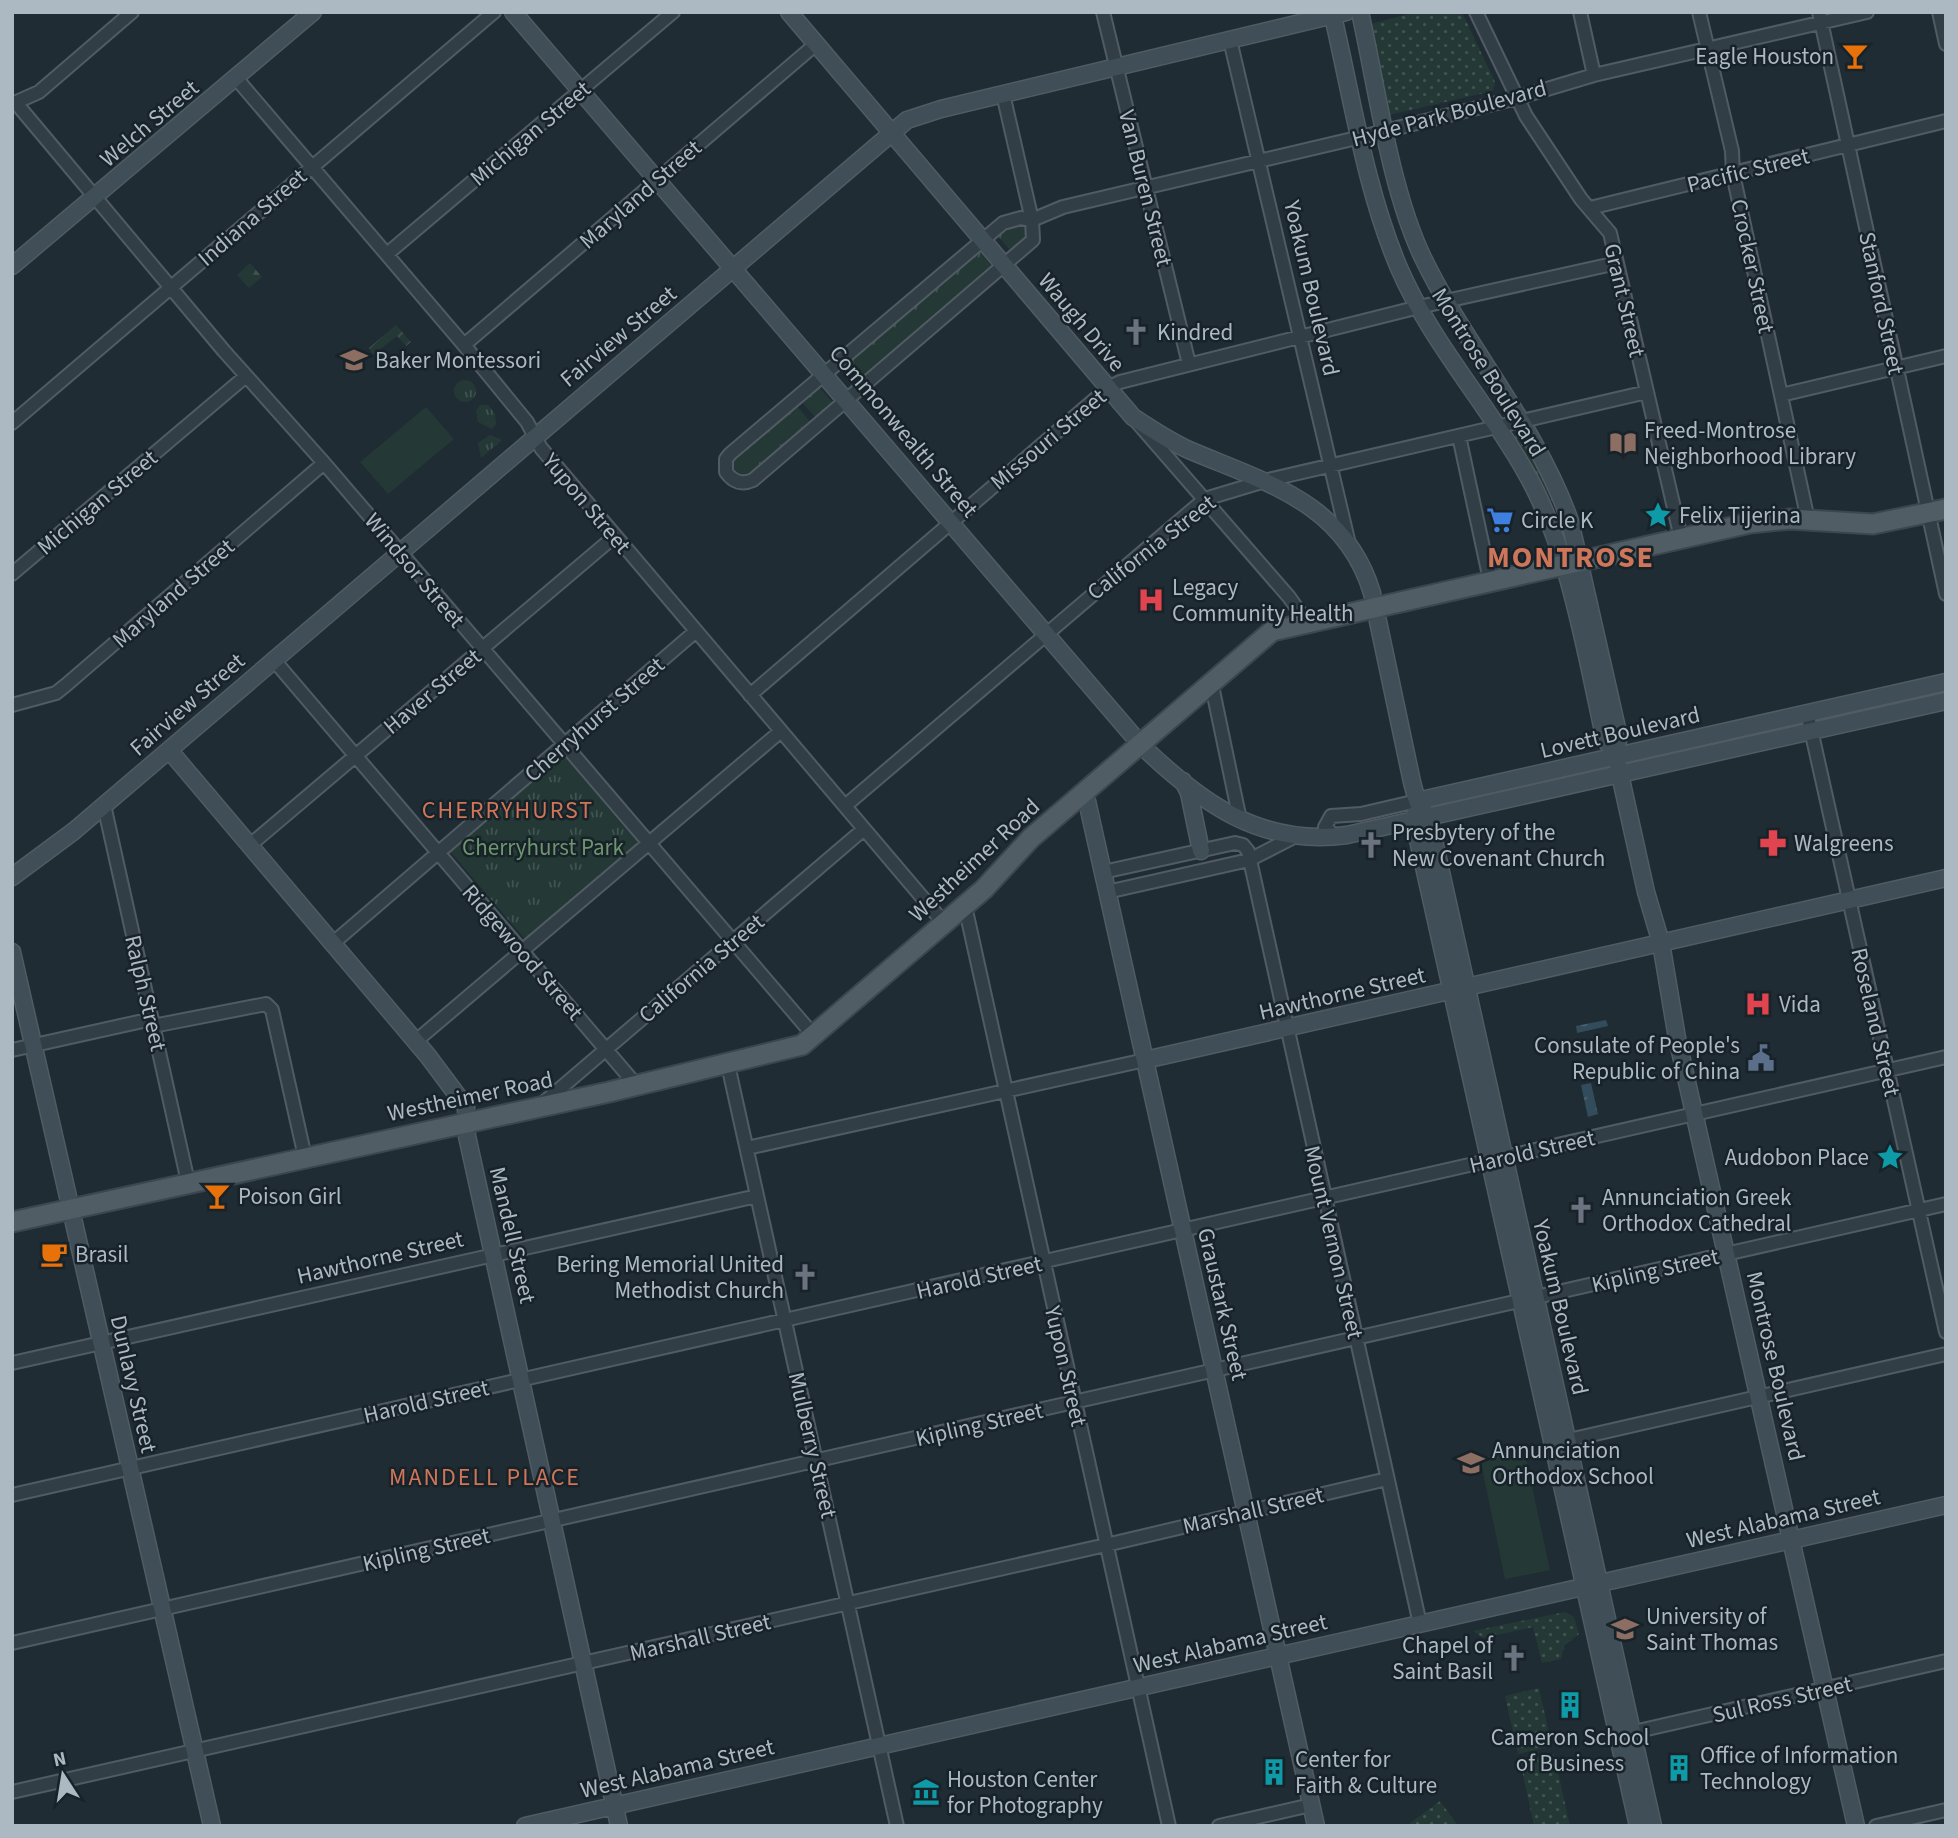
<svg xmlns="http://www.w3.org/2000/svg" width="1958" height="1838" font-family="'Source Sans 3',sans-serif">
	<style>
		.grass { fill: url(#grass-dots) }
		.forest { fill: url(#forest-firs) }
		.park { fill: url(#park-tufts) }
		.garden { fill: url(#garden-furrows) }
		.pitch { fill: #243935 }
		.water { fill: url(#water-ripples) }
		.lines { fill: none; stroke-linecap: round; stroke-linejoin: round }
		.street-casing { stroke: #505b63; stroke-width: 16 }
		.secondary-casing { stroke: #505b63; stroke-width: 19 }
		.primary-casing { stroke: #3c464e; stroke-width: 23 }
		.street { stroke: #323e45; stroke-width: 12 }
		.secondary { stroke: #404e58; stroke-width: 16 }
		.primary { stroke: #505d65; stroke-width: 19 }
		.labels { text-anchor: middle; stroke-width: 5; stroke-linejoin: round; paint-order: stroke }
		.poi-label { font-size: 23px; fill: #acb9c2; stroke: #182229; text-anchor: start }
		.street-label { font-size: 23px; fill: #acb9c2; stroke: #182229 }
		.park-label { font-size: 23px; fill: #6d966e; stroke: #182229 }
		.neighbourhood-label { font-size: 24px; letter-spacing: 2px; fill: #cf755a; stroke: #182229 }
		.district-label { font-size: 30px; font-weight: bold; letter-spacing: 2px; fill: #cf755a; stroke: #182229 }
	</style>
	<defs>
		<pattern id="grass-dots" width="8" height="8" patternUnits="userSpaceOnUse" patternTransform="scale(1.75)"><rect width="8" height="8" fill="#243935"/><path d="M2 2h.1M6 6h.1" fill="none" stroke="#415451" stroke-width="1.8" stroke-linecap="round"/></pattern>
		<pattern id="forest-firs" width="22" height="20" patternUnits="userSpaceOnUse" patternTransform="scale(1.75)"><rect width="22" height="20" fill="#243935"/><path d="M5 1l3.5 6h-7zM16 11l3.5 6h-7z" fill="#415451"/></pattern>
		<pattern id="park-tufts" width="24" height="20" patternUnits="userSpaceOnUse" patternTransform="scale(1.75)"><rect width="24" height="20" fill="#243935"/><path d="M3 7l-1-3M5 7V3M7 7l1-3M15 17l-1-3M17 17v-4M19 17l1-3" fill="none" stroke="#415451"/></pattern>
		<pattern id="garden-furrows" width="10" height="10" patternUnits="userSpaceOnUse" patternTransform="scale(1.75)"><rect width="10" height="10" fill="#243935"/><path d="M-1 1l2-2M0 10L10 0M9 11l2-2" fill="none" stroke="#415451"/></pattern>
		<pattern id="water-ripples" width="26" height="14" patternUnits="userSpaceOnUse" patternTransform="scale(1.75)"><rect width="26" height="14" fill="#334c5b"/><path d="M2 4q2-2 4 0t4 0M15 11q2-2 4 0t4 0" fill="none" stroke="#4e6471"/></pattern>
	</defs>
	<rect width="100%" height="100%" fill="#1f2c34"/>
	<path class="grass" d="M1415,12h47l33,70 -2,9 -104,24 -21,-90z
		M1515,434l10,5 33,63 -5,2c-9,-23 -38,-45 -38,-70z
		M1565,1612l9,5 5,17 -15,12 -3,13 -19,4 -9,-36 -50,11 -10,-7z
		M1539,1688l13,58 -34,8 -13,-58z
		M1554,1754l16,72h-36l-14,-65z
		M1440,1801l18,25h-52z"/>
	<path class="forest" d="M250,263l12,14 -13,11 -12,-13z"/>
	<path class="park" d="M1022,222l6,5 1,9 -18,15 -15,-17 9,-8z
		M978,250l14,17 -137,117 -15,-17z
		M454 391a11 11 0 1 1 22 0a11 11 0 1 1-22 0Z
		M818,386l15,17 -17,15 -15,-17z
		M480,405h8l7,9 1,10 -4,5 -14,-7 -2,-11z
		M796,405l15,18 -63,53 -7,2 -10,-8 2,-12z
		M490,435l12,5 -21,18 -3,-15z
		M562,754l76,89 -113,96 -76,-89z"/>
	<path class="garden" d="M396,325l15,17 -5,4 -9,-10 -24,19 -4,-7z"/>
	<path class="pitch" d="M426,407l28,32 -66,55 -28,-32z
		M544,804l23,27 -12,11 -23,-28z
		M1524,1449l26,121 -45,9 -25,-121z"/>
	<path class="water" d="M1606,1020l2,6 -31,7 -1,-7z
		M1591,1083l7,31 -10,3 -7,-32z"/>
	<g class="lines">
		<defs>
			<path id="street" d="M1103,12l86,352
				M1476,12l50,104 55,83 29,34 71,305
				M1580,12l14,63
				M1699,12l33,139 1,23 75,346
				M1819,12l127,582
				M1939,12l7,32
				M1230,40l119,504
				M236,78l228,267 63,77 14,26 403,475
				M1003,94l29,126 1,20 -280,240c-11,5 -20,2 -27,-8v-13l4,-5 273,-231 18,-5 11,2 31,-13 298,-70 156,-39 77,-23 273,-63
				M16,103l208,248 100,112 490,573
				M12,104l27,-12 93,-80
				M1590,208l356,-87
				M387,254l286,-242
				M464,345l352,-301
				M1781,395l165,-39
				M1137,422l152,175 17,24
				M12,423l482,-411
				M1459,436l31,144
				M12,574l234,-198
				M273,659l364,427
				M1211,681l29,139
				M750,695l358,-307 12,-6 299,-75 198,-44
				M12,705l44,-12 10,-8 258,-222
				M1807,712l139,620
				M104,805l84,377
				M845,806l360,-307 63,-19 379,-88
				M1336,837l-11,-10 6,-11 30,-2 56,-13
				M249,846l366,-310
				M1103,872l132,-29 8,2 5,6 172,773
				M1107,892l142,-32 43,-22
				M965,906l204,920
				M332,944l364,-313
				M153,1026l113,-22 6,6 33,147
				M416,1041l365,-310
				M12,1050l140,-31
				M728,1065l169,761
				M542,1104l322,-275
				M747,1148l398,-88
				M12,1363l745,-167
				M1560,1442l386,-88
				M12,1495l1934,-438
				M12,1643l1934,-439
				M1625,1734l321,-73
				M12,1792l1094,-247 281,-66
				M1219,1826l92,-21
				M1876,1826l70,-16"/>
			<path id="secondary" d="M513,12l628,733c60,58 120,102 206,90l599,-134
				M789,12l344,405c18,12 36,24 56,33 75,32 156,52 183,143l40,189 5,19 12,17 224,1008
				M1332,12c20,85 33,176 67,256 32,74 87,134 126,203 44,76 61,183 80,269l10,12 31,140 15,51 16,95 179,788
				M1360,12c17,76 30,177 63,246 44,91 113,167 147,263l49,216 -4,15
				M12,266l301,-254
				M169,750l259,306 38,51 1,29 152,690
				M1183,781l6,12 12,58
				M1085,792l231,1034
				M1417,801l529,-119
				M1415,814l-1,8 224,1004
				M12,877l62,-46 833,-711 34,-11 405,-97
				M12,952l200,874
				M1145,1060l801,-182
				M525,1826l1421,-321"/>
			<path id="primary" d="M12,1222l597,-130 193,-47 182,-156 47,-51 241,-207 478,-108 40,-4 83,5 73,-15"/>
		</defs>
		<use href="#street" class="street-casing"/>
		<use href="#secondary" class="secondary-casing"/>
		<use href="#primary" class="primary-casing"/>
		<use href="#street" class="street"/>
		<use href="#secondary" class="secondary"/>
		<use href="#primary" class="primary"/>
	</g>
	<defs>
		<symbol id="bar-bare" viewBox="-9 -9 18 18"><path d="M-6-5H6L.8 .8V4.5H3.5V6h-7V4.5H-.8V.8Z" fill="#e8710a" stroke="#182229" stroke-width="2.5" paint-order="stroke"/></symbol>
		<symbol id="church-bare" viewBox="-9 -9 18 18"><path d="M-1.2-6h2.4v3.5h3.3v2.4h-3.3V6h-2.4V-.1h-3.3v-2.4h3.3Z" fill="#6b7280" stroke="#182229" stroke-width="2.5" paint-order="stroke"/></symbol>
		<symbol id="school-bare" viewBox="-9 -9 18 18"><path d="M0-5L7-2L0 1L-7-2ZM-4 1L0 2.5L4 1V4Q0 6-4 4Z" fill="#8d6e63" stroke="#182229" stroke-width="2.5" paint-order="stroke"/></symbol>
		<symbol id="library-bare" viewBox="-9 -9 18 18"><path d="M-6-4Q-3-5.5-.7-3.5V5Q-3 3-6 4ZM6-4Q3-5.5 .7-3.5V5Q3 3 6 4Z" fill="#8d6e63" stroke="#182229" stroke-width="2.5" paint-order="stroke"/></symbol>
		<symbol id="sight-bare" viewBox="-9 -9 18 18"><path d="M0-6L1.8-2.2L6-1.7L2.9 1.2L3.7 5.4L0 3.3L-3.7 5.4L-2.9 1.2L-6-1.7L-1.8-2.2Z" fill="#0f9aa8" stroke="#182229" stroke-width="2.5" paint-order="stroke"/></symbol>
		<symbol id="supermarket-bare" viewBox="-9 -9 18 18"><path d="M-6-5.5h2.5l.6 2H6L4.5 2H-2.5L-4.4-4H-6ZM-1.5 3.2a1.3 1.3 0 1 0 .1 0ZM3 3.2a1.3 1.3 0 1 0 .1 0Z" fill="#3f7fe0" stroke="#182229" stroke-width="2.5" paint-order="stroke"/></symbol>
		<symbol id="hospital-bare" viewBox="-9 -9 18 18"><path d="M-5-5h3v3.5h4V-5h3V5h-3V1.5h-4V5h-3Z" fill="#e0444e" stroke="#182229" stroke-width="2.5" paint-order="stroke"/></symbol>
		<symbol id="pharmacy-bare" viewBox="-9 -9 18 18"><path d="M-2-6h4v4h4v4h-4v4h-4v-4h-4v-4h4Z" fill="#e0444e" stroke="#182229" stroke-width="2.5" paint-order="stroke"/></symbol>
		<symbol id="civic-bare" viewBox="-9 -9 18 18"><path d="M-.6-6.5H3V-4.5H.6V-3L4-1V1h2V6H-6V1h2V-1L-.6-3ZM-1.2 2.5V6h2.4V2.5Z" fill="#5c6f8a" stroke="#182229" stroke-width="2.5" paint-order="stroke"/></symbol>
		<symbol id="cafe-bare" viewBox="-9 -9 18 18"><path d="M-5.5-4.5H6V0H3Q3 3.5 0 3.5H-2.5Q-5.5 3.5-5.5 0ZM3-3.2v2h1.7v-2ZM-6 4.5H4V6H-6Z" fill="#e8710a" stroke="#182229" stroke-width="2.5" paint-order="stroke"/></symbol>
		<symbol id="university-bare" viewBox="-9 -9 18 18"><path d="M0-5L7-2L0 1L-7-2ZM-4 1L0 2.5L4 1V4Q0 6-4 4Z" fill="#8d6e63" stroke="#182229" stroke-width="2.5" paint-order="stroke"/></symbol>
		<symbol id="building-bare" viewBox="-9 -9 18 18"><path d="M-4-6H4V6H1V3H-1V6H-4ZM-2.5-4.3h1.7v1.8h-1.7ZM.8-4.3h1.7v1.8H.8ZM-2.5-1h1.7V.8h-1.7ZM.8-1h1.7V.8H.8Z" fill="#0f9aa8" stroke="#182229" stroke-width="2.5" paint-order="stroke"/></symbol>
		<symbol id="museum-bare" viewBox="-9 -9 18 18"><path d="M0-6L6-3V-2H-6V-3ZM-5-1h2V3h-2ZM-1-1h2V3h-2ZM3-1h2V3H3ZM-6 4H6V6H-6Z" fill="#0f9aa8" stroke="#182229" stroke-width="2.5" paint-order="stroke"/></symbol>
	</defs>
	<g fill-rule="evenodd">
		<use href="#bar-bare" x="1836" y="37" width="38" height="38"/>
		<use href="#church-bare" x="1117" y="313" width="38" height="38"/>
		<use href="#school-bare" x="335" y="341" width="38" height="38"/>
		<use href="#library-bare" x="1604" y="424" width="38" height="38"/>
		<use href="#sight-bare" x="1639" y="496" width="38" height="38"/>
		<use href="#supermarket-bare" x="1481" y="501" width="38" height="38"/>
		<use href="#hospital-bare" x="1132" y="581" width="38" height="38"/>
		<use href="#pharmacy-bare" x="1754" y="824" width="38" height="38"/>
		<use href="#church-bare" x="1352" y="826" width="38" height="38"/>
		<use href="#hospital-bare" x="1739" y="985" width="38" height="38"/>
		<use href="#civic-bare" x="1742" y="1039" width="38" height="38"/>
		<use href="#sight-bare" x="1871" y="1138" width="38" height="38"/>
		<use href="#bar-bare" x="198" y="1177" width="38" height="38"/>
		<use href="#church-bare" x="1562" y="1191" width="38" height="38"/>
		<use href="#cafe-bare" x="35" y="1235" width="38" height="38"/>
		<use href="#church-bare" x="786" y="1258" width="38" height="38"/>
		<use href="#school-bare" x="1452" y="1444" width="38" height="38"/>
		<use href="#university-bare" x="1606" y="1610" width="38" height="38"/>
		<use href="#church-bare" x="1495" y="1639" width="38" height="38"/>
		<use href="#building-bare" x="1551" y="1686" width="38" height="38"/>
		<use href="#building-bare" x="1660" y="1749" width="38" height="38"/>
		<use href="#building-bare" x="1255" y="1753" width="38" height="38"/>
		<use href="#museum-bare" x="907" y="1773" width="38" height="38"/>
	</g>
	<g class="labels">
		<g class="poi-label">
			<text x="1834" y="64" text-anchor="end">Eagle Houston</text>
			<text x="1157" y="340">Kindred</text>
			<text x="375" y="368">Baker Montessori</text>
			<text x="1644" y="438">Freed-Montrose<tspan x="1644" dy="26">Neighborhood Library</tspan></text>
			<text x="1679" y="523">Felix Tijerina</text>
			<text x="1521" y="528">Circle K</text>
			<text x="1172" y="595">Legacy<tspan x="1172" dy="26">Community Health</tspan></text>
			<text x="1392" y="840">Presbytery of the<tspan x="1392" dy="26">New Covenant Church</tspan></text>
			<text x="1794" y="851">Walgreens</text>
			<text x="1779" y="1012">Vida</text>
			<text x="1740" y="1053" text-anchor="end">Consulate of People's<tspan x="1740" dy="26">Republic of China</tspan></text>
			<text x="1869" y="1165" text-anchor="end">Audobon Place</text>
			<text x="238" y="1204">Poison Girl</text>
			<text x="1602" y="1205">Annunciation Greek<tspan x="1602" dy="26">Orthodox Cathedral</tspan></text>
			<text x="75" y="1262">Brasil</text>
			<text x="784" y="1272" text-anchor="end">Bering Memorial United<tspan x="784" dy="26">Methodist Church</tspan></text>
			<text x="1492" y="1458">Annunciation<tspan x="1492" dy="26">Orthodox School</tspan></text>
			<text x="1646" y="1624">University of<tspan x="1646" dy="26">Saint Thomas</tspan></text>
			<text x="1493" y="1653" text-anchor="end">Chapel of<tspan x="1493" dy="26">Saint Basil</tspan></text>
			<text x="1570" y="1745" text-anchor="middle">Cameron School<tspan x="1570" dy="26">of Business</tspan></text>
			<text x="1700" y="1763">Office of Information<tspan x="1700" dy="26">Technology</tspan></text>
			<text x="1295" y="1767">Center for<tspan x="1295" dy="26">Faith &amp; Culture</tspan></text>
			<text x="947" y="1787">Houston Center<tspan x="947" dy="26">for Photography</tspan></text>
		</g>
		<g class="street-label">
			<text transform="translate(1449 113) rotate(-15)" y="8">Hyde Park Boulevard</text>
			<text transform="translate(149 123) rotate(-40)" y="8">Welch Street</text>
			<text transform="translate(530 133) rotate(-40)" y="8">Michigan Street</text>
			<text transform="translate(1748 170) rotate(-14)" y="8">Pacific Street</text>
			<text transform="translate(1146 188) rotate(76)" y="8">Van Buren Street</text>
			<text transform="translate(640 194) rotate(-41)" y="8">Maryland Street</text>
			<text transform="translate(252 217) rotate(-41)" y="8">Indiana Street</text>
			<text transform="translate(1753 266) rotate(78)" y="8">Crocker Street</text>
			<text transform="translate(1312 288) rotate(77)" y="8">Yoakum Boulevard</text>
			<text transform="translate(1625 300) rotate(77)" y="8">Grant Street</text>
			<text transform="translate(1882 303) rotate(78)" y="8">Stanford Street</text>
			<text transform="translate(1082 322) rotate(50)" y="8">Waugh Drive</text>
			<text transform="translate(618 336) rotate(-40)" y="8">Fairview Street</text>
			<text transform="translate(1489 372) rotate(58)" y="8">Montrose Boulevard</text>
			<text transform="translate(904 431) rotate(50)" y="8">Commonwealth Street</text>
			<text transform="translate(1048 439) rotate(-40)" y="8">Missouri Street</text>
			<text transform="translate(97 502) rotate(-40)" y="8">Michigan Street</text>
			<text transform="translate(587 503) rotate(50)" y="8">Yupon Street</text>
			<text transform="translate(1151 547) rotate(-38)" y="8">California Street</text>
			<text transform="translate(415 570) rotate(50)" y="8">Windsor Street</text>
			<text transform="translate(173 593) rotate(-41)" y="8">Maryland Street</text>
			<text transform="translate(432 691) rotate(-40)" y="8">Haver Street</text>
			<text transform="translate(187 704) rotate(-41)" y="8">Fairview Street</text>
			<text transform="translate(594 719) rotate(-41)" y="8">Cherryhurst Street</text>
			<text transform="translate(1620 732) rotate(-13)" y="8">Lovett Boulevard</text>
			<text transform="translate(974 860) rotate(-43)" y="8">Westheimer Road</text>
			<text transform="translate(523 952) rotate(49)" y="8">Ridgewood Street</text>
			<text transform="translate(701 968) rotate(-40)" y="8">California Street</text>
			<text transform="translate(146 993) rotate(77)" y="8">Ralph Street</text>
			<text transform="translate(1342 993) rotate(-13)" y="8">Hawthorne Street</text>
			<text transform="translate(1876 1022) rotate(77)" y="8">Roseland Street</text>
			<text transform="translate(470 1096) rotate(-12)" y="8">Westheimer Road</text>
			<text transform="translate(1532 1151) rotate(-13)" y="8">Harold Street</text>
			<text transform="translate(513 1235) rotate(77)" y="8">Mandell Street</text>
			<text transform="translate(1334 1242) rotate(77)" y="8">Mount Vernon Street</text>
			<text transform="translate(380 1257) rotate(-13)" y="8">Hawthorne Street</text>
			<text transform="translate(1655 1270) rotate(-13)" y="8">Kipling Street</text>
			<text transform="translate(979 1277) rotate(-13)" y="8">Harold Street</text>
			<text transform="translate(1223 1304) rotate(77)" y="8">Graustark Street</text>
			<text transform="translate(1561 1307) rotate(77)" y="8">Yoakum Boulevard</text>
			<text transform="translate(1066 1366) rotate(77)" y="8">Yupon Street</text>
			<text transform="translate(1776 1366) rotate(77)" y="8">Montrose Boulevard</text>
			<text transform="translate(134 1384) rotate(77)" y="8">Dunlavy Street</text>
			<text transform="translate(426 1401) rotate(-13)" y="8">Harold Street</text>
			<text transform="translate(979 1424) rotate(-13)" y="8">Kipling Street</text>
			<text transform="translate(813 1445) rotate(77)" y="8">Mulberry Street</text>
			<text transform="translate(1253 1510) rotate(-13)" y="8">Marshall Street</text>
			<text transform="translate(1783 1518) rotate(-13)" y="8">West Alabama Street</text>
			<text transform="translate(426 1549) rotate(-13)" y="8">Kipling Street</text>
			<text transform="translate(700 1637) rotate(-13)" y="8">Marshall Street</text>
			<text transform="translate(1230 1643) rotate(-13)" y="8">West Alabama Street</text>
			<text transform="translate(1782 1699) rotate(-13)" y="8">Sul Ross Street</text>
			<text transform="translate(677 1768) rotate(-13)" y="8">West Alabama Street</text>
		</g>
		<g class="park-label">
			<text x="543" y="855">Cherryhurst Park</text>
		</g>
		<g class="neighbourhood-label">
			<text x="508" y="818">CHERRYHURST</text>
			<text x="485" y="1485">MANDELL PLACE</text>
		</g>
		<g class="district-label">
			<text x="1571" y="567">MONTROSE</text>
		</g>
	</g>
	<rect width="1958" height="1838" fill="none" stroke="#acb9c2" stroke-width="28"/>
	<g transform="translate(63 1775) rotate(348)" stroke="#182229" stroke-width="5" paint-order="stroke">
	<path d="M0-5L12 26L0 18L-12 26Z" fill="#acb9c2"/>
	<text y="-10" font-size="19" font-weight="bold" text-anchor="middle" fill="#acb9c2">N</text>
	</g>
</svg>
